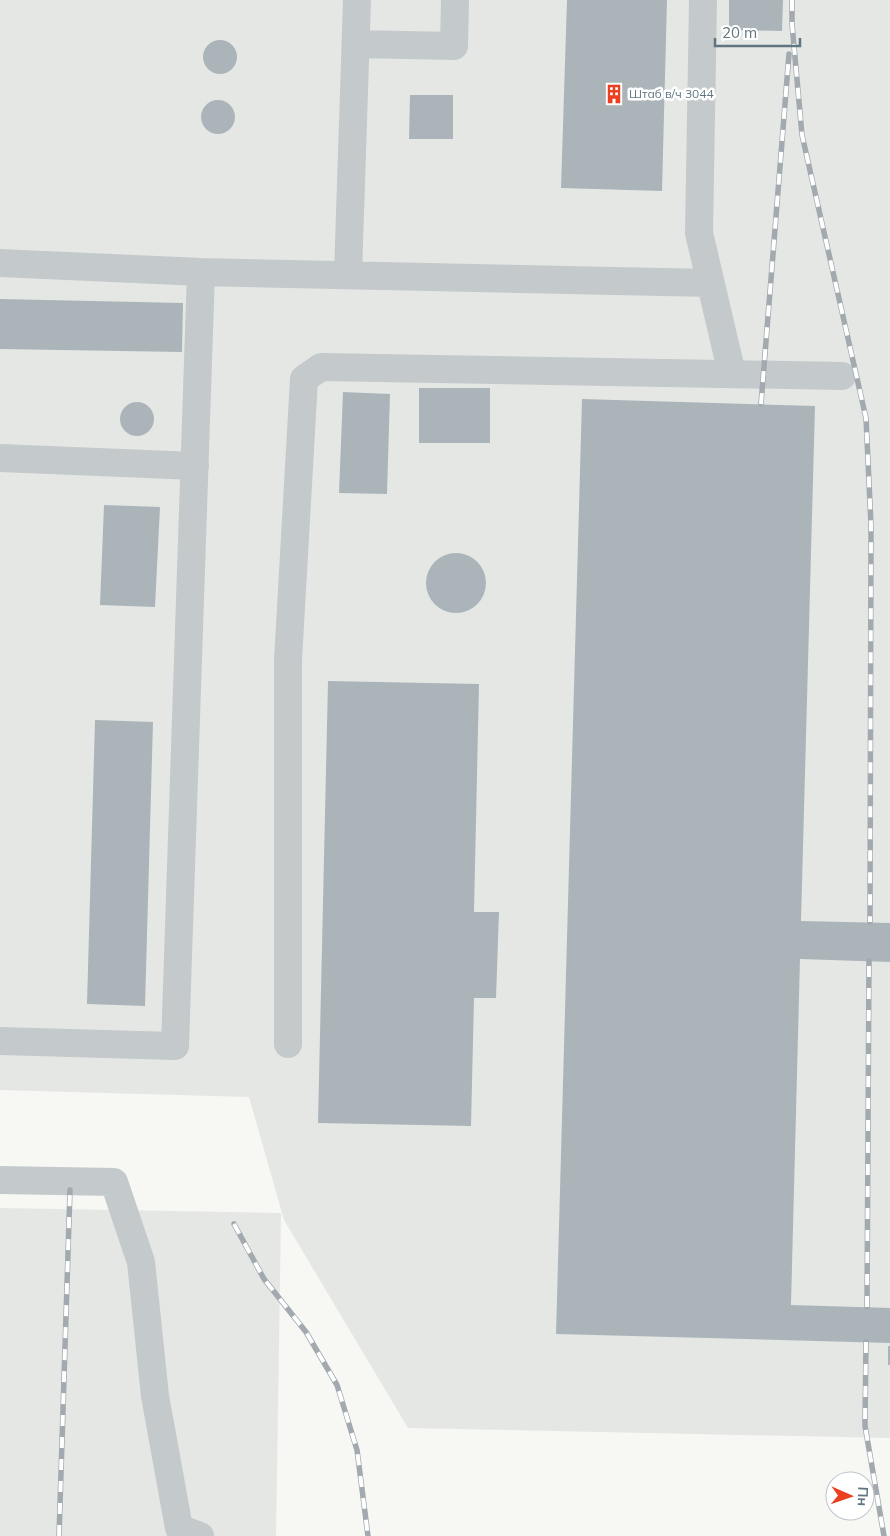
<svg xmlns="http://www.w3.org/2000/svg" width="890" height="1536" font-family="Mulish,sans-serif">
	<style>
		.built { fill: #e5e7e5 }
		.building { fill: #abb5b9 }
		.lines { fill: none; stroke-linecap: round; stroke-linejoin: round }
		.minor { stroke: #c4c9cb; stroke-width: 28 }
		.rail-casing { stroke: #a2aaaf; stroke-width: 5.5 }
		.rail { stroke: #fff; stroke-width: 4; stroke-dasharray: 11; stroke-linecap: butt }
		.labels { text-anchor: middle; stroke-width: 5; stroke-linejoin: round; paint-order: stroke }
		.poi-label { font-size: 12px; fill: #607580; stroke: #fff; text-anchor: start }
	</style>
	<rect width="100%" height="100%" fill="#f7f7f4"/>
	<path class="built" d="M0,0h890v1438l-482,-10 -124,-208 -35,-123 -249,-7z
		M0,1208l281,5 -5,323h-276z"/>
	<path class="building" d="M567,0h100l-5,191 -101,-3z
		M729,0h54l-1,31 -53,-1z
		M203 57a17 17 0 1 1 34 0a17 17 0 1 1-34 0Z
		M410,95h43v44h-44z
		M201 117a17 17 0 1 1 34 0a17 17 0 1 1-34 0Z
		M0,299l183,4 -1,49 -182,-3z
		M419,388h71v55h-71z
		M343,392l47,2 -3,100 -48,-1z
		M582,399l233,7 -14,515 89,2v39l-90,-3 -9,346 99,3v35l-334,-9z
		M120 419a17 17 0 1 1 34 0a17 17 0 1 1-34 0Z
		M104,505l56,2 -5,100 -55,-2z
		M426 583a30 30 0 1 1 60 0a30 30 0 1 1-60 0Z
		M328,681l151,3 -5,228h25l-3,86h-22l-3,128 -153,-3z
		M95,720l58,2 -8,284 -58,-2z
		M888,1346h2v19h-2z"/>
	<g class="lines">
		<path class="minor" d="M703,0l-4,233 33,141
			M356,44l98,2 1,-46
			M0,263l201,9 509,11
			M348,275l9,-275
			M0,458l195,8
			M0,1041l175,5 26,-774
			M288,1044v-384l16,-281 17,-12 521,9
			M0,1180l114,2 27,80 14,134 24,132 21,8"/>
		<defs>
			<path id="rail" d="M792,0v24l10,111 64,283 5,107 -1,397
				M761,404l28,-350
				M234,1224l30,55 42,53 31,53 20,65 11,86
				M867,1307l2,-346
				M866,1342l-1,84 19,110
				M59,1536l11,-346"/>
		</defs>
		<use href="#rail" class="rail-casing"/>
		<use href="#rail" class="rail"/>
	</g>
	<defs>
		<symbol id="building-bare" viewBox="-9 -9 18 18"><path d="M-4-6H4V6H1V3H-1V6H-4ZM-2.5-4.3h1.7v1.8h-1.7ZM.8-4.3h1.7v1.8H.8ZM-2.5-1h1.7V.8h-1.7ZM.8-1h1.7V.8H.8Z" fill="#eb3f1f" stroke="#fff" stroke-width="2.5" paint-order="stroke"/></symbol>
	</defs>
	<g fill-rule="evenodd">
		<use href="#building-bare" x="600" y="80" width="28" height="28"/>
	</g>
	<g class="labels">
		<g class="poi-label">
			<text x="629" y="98">Штаб в/ч 3044</text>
		</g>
	</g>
	<g transform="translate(850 1496) rotate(92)"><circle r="24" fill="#ffffff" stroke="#bfc8cc"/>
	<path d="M0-4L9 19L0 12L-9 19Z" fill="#eb3f1f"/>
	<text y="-8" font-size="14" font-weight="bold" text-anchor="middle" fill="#607580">Пн</text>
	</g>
	<path d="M715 38v8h85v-8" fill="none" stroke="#607580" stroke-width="2.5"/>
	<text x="722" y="38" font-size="15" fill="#607580" stroke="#ffffff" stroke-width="4" paint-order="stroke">20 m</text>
</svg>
